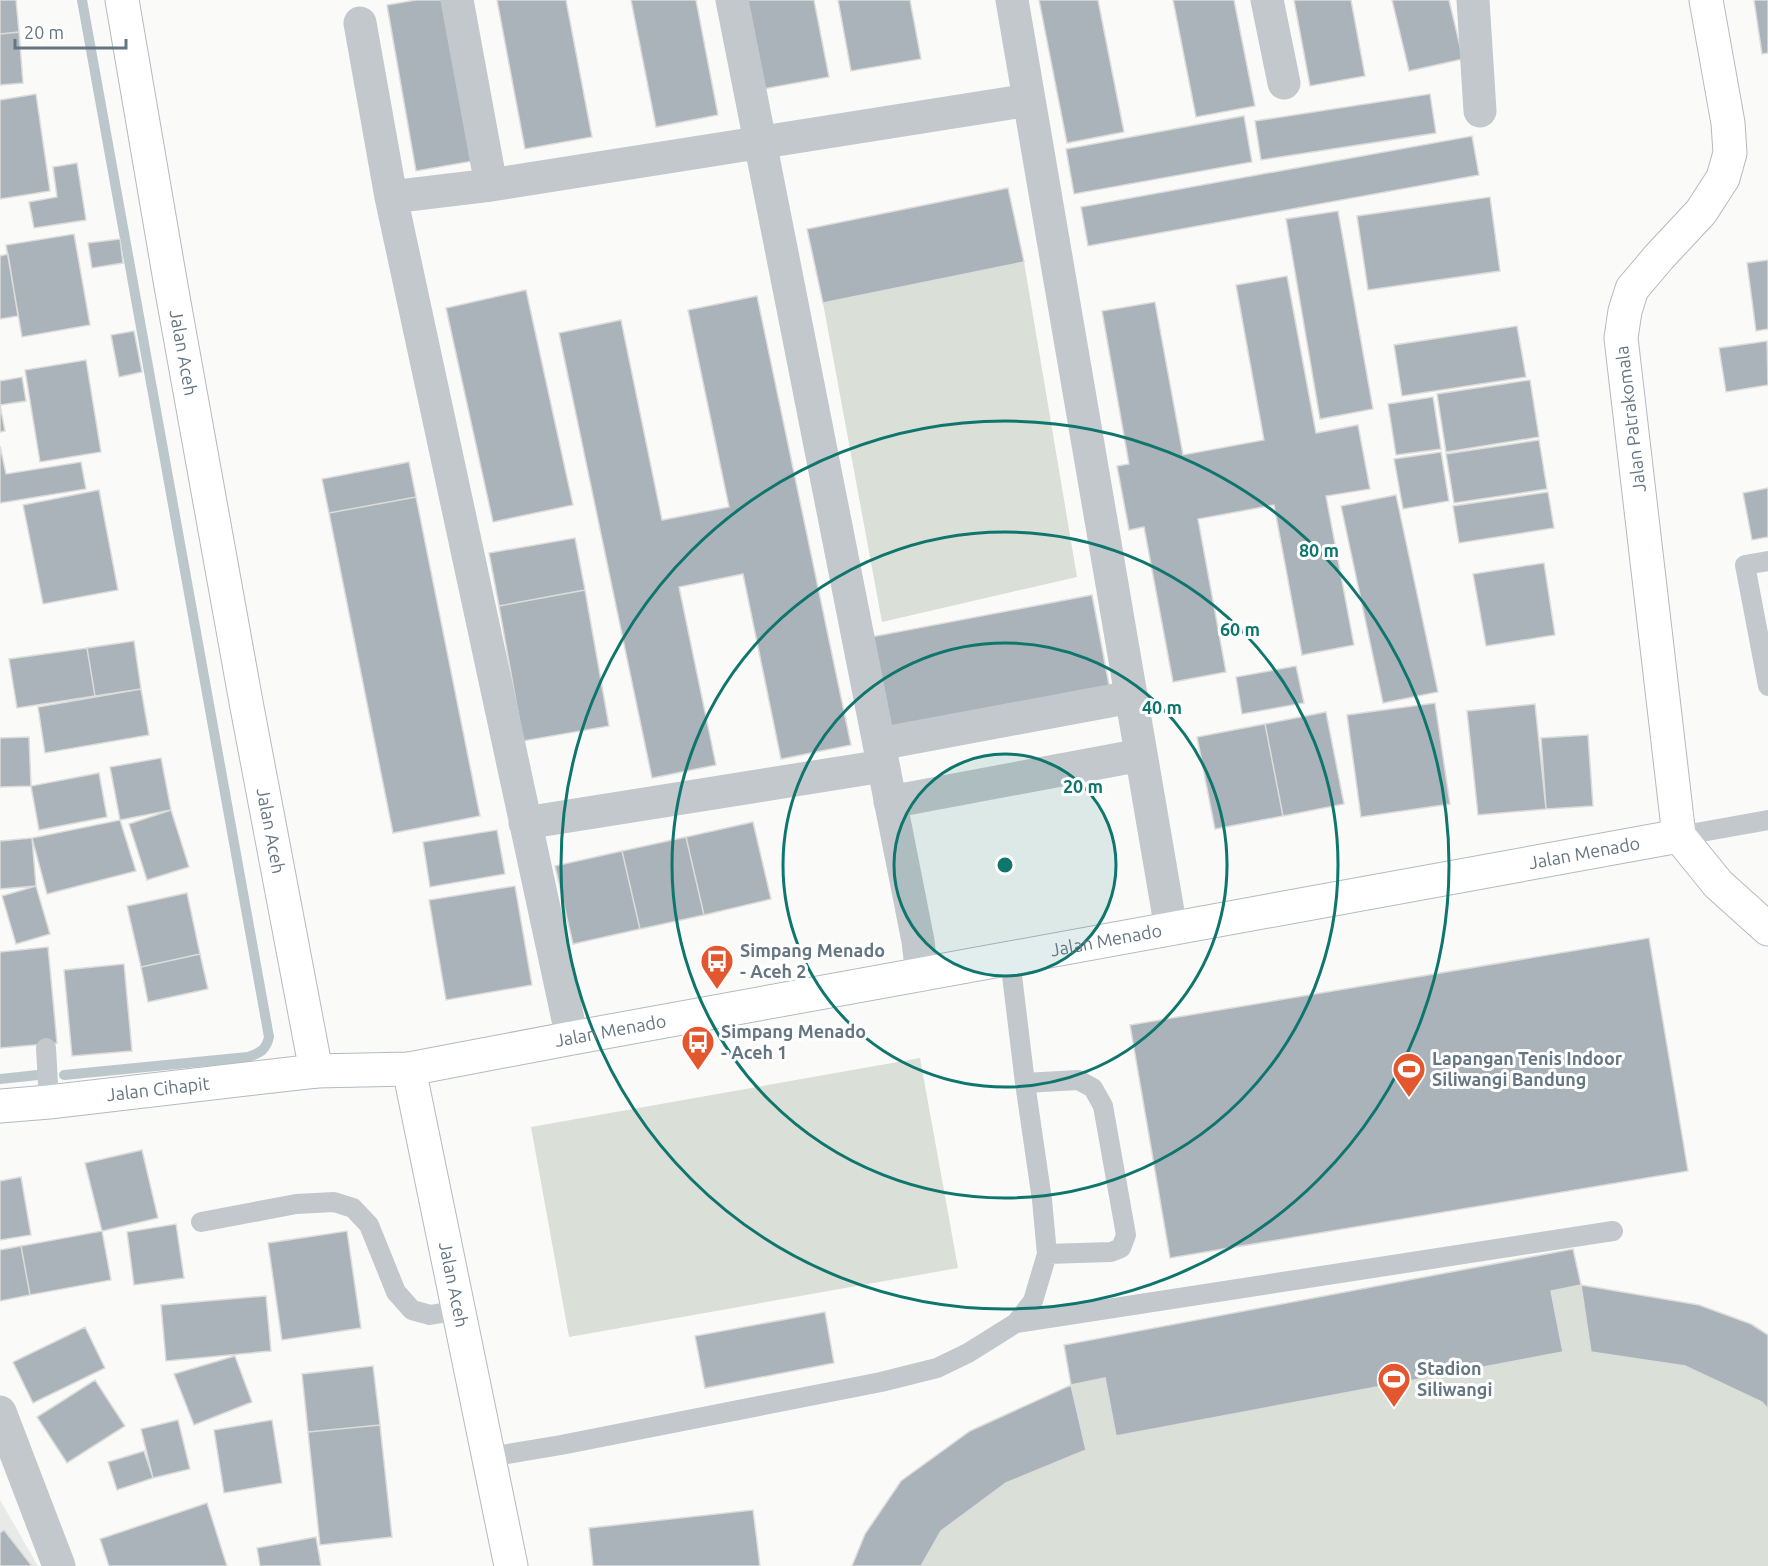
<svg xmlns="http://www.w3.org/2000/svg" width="1768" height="1566" font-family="Ubuntu,sans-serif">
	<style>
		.built { fill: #e8e9e9 }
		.green { fill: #dadfd7 }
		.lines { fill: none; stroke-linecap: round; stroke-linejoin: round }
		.stream { stroke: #bbc7cb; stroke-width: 10 }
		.building { fill: #aab3b9; stroke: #dcdcda; stroke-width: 1.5 }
		.secondary-casing { stroke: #b3babf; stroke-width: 35 }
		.lane { stroke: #c3c8cc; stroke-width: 20 }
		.street { stroke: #c3c8cc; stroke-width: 33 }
		.secondary { stroke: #fff; stroke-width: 33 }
		.ring { fill: none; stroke: #0f766e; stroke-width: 3 }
		.labels { text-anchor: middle; stroke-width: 6; stroke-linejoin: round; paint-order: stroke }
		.street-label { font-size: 18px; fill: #657683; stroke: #fff }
		.poi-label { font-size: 18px; font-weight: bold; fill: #657683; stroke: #fff; text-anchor: start }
		.centre { fill: #0f766e; stroke: #fff; stroke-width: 3 }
		.ring-label { font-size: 18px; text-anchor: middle; font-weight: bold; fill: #0f766e; stroke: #fff; stroke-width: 6; stroke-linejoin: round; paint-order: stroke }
	</style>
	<rect width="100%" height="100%" fill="#fafaf8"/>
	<path class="built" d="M0,1500l38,66h-38z"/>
	<path class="green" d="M1024,262l53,315 -195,45 -59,-319z
		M920,1058l38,210 -389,69 -38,-210z
		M1573,1249l8,36 118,20 69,30v231h-916l13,-32 36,-53 69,-50 101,-46 -7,-40z"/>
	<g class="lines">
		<path class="stream" d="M64,1075l184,-18c12,-4 18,-7 21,-20l-187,-1037
			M0,1079l38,-4"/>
	</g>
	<path class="building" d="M0,0h16l3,32 -19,2z
		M416,0h29l28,161 -57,10 -29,-166z
		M497,0h69l26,137 -67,12z
		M631,0h65l22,115 -62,12z
		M746,0h68l15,77 -66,12z
		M838,0h72l11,59 -70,12z
		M1039,0h59l26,132 -57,11z
		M1173,0h61l21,106 -59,11z
		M1294,0h57l14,76 -55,10z
		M1392,0h57l14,59 -54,12z
		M1754,0h14v53l-6,1z
		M19,32l4,51 -23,2v-51z
		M36,94l14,97 -50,8v-99z
		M1430,94l6,39 -175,27 -6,-39z
		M1244,116l8,46 -178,32 -8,-45z
		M1472,136l7,39 -391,71 -7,-39z
		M77,163l9,57 -52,8 -5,-26 28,-5 -4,-30z
		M1008,188l16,74 -201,41 -16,-74z
		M1490,197l10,74 -132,19 -11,-74z
		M1338,211l35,198 -53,10 -34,-200z
		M74,234l16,91 -68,12 -16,-92z
		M120,239l3,24 -31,5 -4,-25z
		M8,254l10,62 -18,3v-63z
		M1768,260v69l-12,2 -9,-68z
		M1287,276l29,157 42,-8 12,64 -44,7 28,149 -52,10 -28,-150 -76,14 28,153 -53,10 -29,-155 -15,3 -12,-64 12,-2 -27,-153 53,-9 28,153 81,-15 -28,-155z
		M526,290l47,215 -80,17 -47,-214z
		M757,296l94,449 -70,14 -38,-185 -64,13 37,178 -64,13 -93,-445 62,-13 41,200 67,-13 -41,-197z
		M1517,326l9,51 -124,19 -8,-51z
		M134,331l8,41 -23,5 -8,-42z
		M1767,341l1,44 -42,7 -7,-44z
		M86,360l15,92 -61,10 -15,-92z
		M22,377l4,24 -26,4 5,26 -5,1v-51z
		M1530,380l9,57 -93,15 -9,-58z
		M1433,397l8,52 -45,6 -8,-51z
		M1539,440l8,49 -93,14 -8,-49z
		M0,446l6,28 75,-12 5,27 -86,14z
		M1441,452l8,49 -46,8 -9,-50z
		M409,462l7,35 -87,16 -7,-34z
		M1768,488v49l-16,3 -9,-47z
		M99,490l19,100 -75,14 -20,-99z
		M1548,492l6,36 -95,15 -6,-37z
		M1396,495l42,197 -55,11 -42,-197z
		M416,497l64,319 -87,17 -64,-320z
		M575,538l10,52 -86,16 -10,-53z
		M1544,563l11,72 -69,11 -13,-72z
		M585,590l24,136 -86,15 -24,-135z
		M1092,595l18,95 -220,42 -19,-95z
		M134,641l7,48 -46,7 -8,-48z
		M87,648l8,48 -78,12 -8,-49z
		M1296,666l8,37 -62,11 -6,-37z
		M141,689l8,46 -104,18 -7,-46z
		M1435,703l15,101 -89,13 -14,-102z
		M1535,704l11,105 -68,6 -11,-104z
		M1326,712l18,92 -61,12 -18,-92z
		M1265,724l18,92 -68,13 -18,-92z
		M1588,735l5,71 -47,3 -5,-71z
		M29,737l2,49 -31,1v-49z
		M161,758l10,52 -51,10 -10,-53z
		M99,773l8,44 -68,13 -8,-44z
		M171,810l18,57 -42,13 -18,-56z
		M120,820l16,51 -89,23 -15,-56z
		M753,822l18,77 -67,16 -18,-78z
		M497,830l8,44 -75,13 -7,-45z
		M686,837l18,78 -64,14 -18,-78z
		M32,838l4,48 -36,3v-48z
		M622,851l18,78 -67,15 -18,-78z
		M36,886l14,48 -34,10 -14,-48z
		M515,886l17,99 -86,15 -17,-100z
		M187,893l13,61 -59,13 -14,-61z
		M1649,938l39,233 -518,87 -40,-233z
		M48,947l9,96 -57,5v-96z
		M200,954l8,35 -60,13 -7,-35z
		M124,964l8,87 -60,5 -8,-86z
		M142,1150l16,68 -56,13 -17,-68z
		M21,1177l10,58 -31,5v-59z
		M176,1224l8,54 -50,7 -7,-53z
		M102,1231l9,49 -81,15 -9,-49z
		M347,1231l14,97 -79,12 -14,-97z
		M21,1246l9,49 -30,6v-51z
		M1573,1249l8,36 -30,6 12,61 -447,84 -11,-58 -34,7 -7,-40z
		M1581,1285l118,20 52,19 17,11v74l-6,-7 -77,-36 -94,-14z
		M266,1296l5,55 -105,10 -5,-56z
		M825,1312l9,51 -129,25 -10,-52z
		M85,1327l20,41 -72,35 -20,-41z
		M235,1356l17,46 -58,23 -20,-51z
		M373,1366l7,59 -72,7 -6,-58z
		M95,1380l30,46 -58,37 -30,-46z
		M1071,1385l15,65 -80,33 -65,48 -20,35h-69l13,-32 36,-53 69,-50z
		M178,1420l12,49 -37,9 -12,-49z
		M272,1420l10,63 -58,10 -10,-63z
		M380,1425l12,112 -72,8 -12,-113z
		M144,1451l9,27 -36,12 -9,-28z
		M207,1503l20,63h-118l-9,-27z
		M753,1510l7,56h-167l-4,-38z
		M4,1530l28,36h-32v-33z
		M316,1537l5,29h-61l-3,-18z"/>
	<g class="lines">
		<defs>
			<g id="secondary">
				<path id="s1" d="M122,0l49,286 75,416 70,369"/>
				<path d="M1679,836l-58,-498 4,-27 7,-22 27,-32 42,-45 22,-34 7,-25 -2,-30 -22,-123"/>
				<path d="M1679,836l39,48 50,45"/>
				<path id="s2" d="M409,1069l102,497"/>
				<path id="s3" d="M0,1106l49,-4 267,-31 93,-2 163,-31 1107,-202"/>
			</g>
		</defs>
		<use href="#secondary" class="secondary-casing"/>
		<path class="lane" d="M1768,561l-23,4 23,121
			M1679,836l89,-16
			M46,1048l3,54
			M1025,1083l53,-3 15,8 10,18 23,129 -5,13 -10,4 -64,2
			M201,1222l95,-18 38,-2 19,6 16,17 27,67 16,18 18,5 29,-5
			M1016,1323l597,-92
			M490,1457l71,-12 320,-63 56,-14 31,-15 48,-30 17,-22 14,-47 -5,-54 -17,-117 -15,-124"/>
		<path class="street" d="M457,0l34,185
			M732,0l186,941 4,34
			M1012,0l159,929
			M1267,0l17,83
			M1473,0l7,111
			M360,23l31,174 181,841
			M391,197l100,-12 538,-85
			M879,744l252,-47
			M890,802l251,-47
			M525,823l358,-57
			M0,1412l59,154"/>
		<use href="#secondary" class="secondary"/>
	</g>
	<circle cx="1005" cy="865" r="111" fill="#0f766e" fill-opacity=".12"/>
	<g class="ring">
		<circle cx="1005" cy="865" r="111"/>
		<circle cx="1005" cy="865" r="222"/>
		<circle cx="1005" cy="865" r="333"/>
		<circle cx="1005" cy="865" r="444"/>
	</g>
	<defs>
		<symbol id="bus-pin" viewBox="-11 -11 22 30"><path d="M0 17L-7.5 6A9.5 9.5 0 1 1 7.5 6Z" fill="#e4572e" stroke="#fff"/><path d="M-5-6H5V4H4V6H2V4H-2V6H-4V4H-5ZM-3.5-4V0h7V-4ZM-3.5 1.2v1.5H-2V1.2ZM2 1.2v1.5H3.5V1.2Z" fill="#fff"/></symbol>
		<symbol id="stadium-pin" viewBox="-11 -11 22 30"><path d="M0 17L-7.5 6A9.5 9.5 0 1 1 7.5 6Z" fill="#e4572e" stroke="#fff"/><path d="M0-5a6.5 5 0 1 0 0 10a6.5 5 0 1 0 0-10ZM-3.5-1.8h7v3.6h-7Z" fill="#fff"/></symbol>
	</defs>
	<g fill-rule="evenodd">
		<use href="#bus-pin" x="698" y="942" width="38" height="52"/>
		<use href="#bus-pin" x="679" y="1023" width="38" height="52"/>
		<use href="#stadium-pin" x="1390" y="1050" width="38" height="52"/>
		<use href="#stadium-pin" x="1375" y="1360" width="38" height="52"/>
	</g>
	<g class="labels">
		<g class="street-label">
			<text dy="6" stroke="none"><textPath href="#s1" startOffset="358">Jalan Aceh</textPath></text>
			<text transform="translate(1631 419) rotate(-97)" y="6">Jalan Patrakomala</text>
			<text dy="6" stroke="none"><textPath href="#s1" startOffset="844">Jalan Aceh</textPath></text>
			<text dy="6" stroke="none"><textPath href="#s3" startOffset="1606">Jalan Menado</textPath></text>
			<text dy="6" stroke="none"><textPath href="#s3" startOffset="1120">Jalan Menado</textPath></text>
			<text dy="6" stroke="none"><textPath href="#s3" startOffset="616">Jalan Menado</textPath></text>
			<text dy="6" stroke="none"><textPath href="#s3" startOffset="159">Jalan Cihapit</textPath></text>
			<text dy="6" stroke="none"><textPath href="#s2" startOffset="220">Jalan Aceh</textPath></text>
		</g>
		<g class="poi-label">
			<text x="740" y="957">Simpang Menado<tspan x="740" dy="21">- Aceh 2</tspan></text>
			<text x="721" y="1038">Simpang Menado<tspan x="721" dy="21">- Aceh 1</tspan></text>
			<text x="1432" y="1065">Lapangan Tenis Indoor<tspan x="1432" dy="21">Siliwangi Bandung</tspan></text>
			<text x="1417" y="1375">Stadion<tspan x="1417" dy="21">Siliwangi</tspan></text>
		</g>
	</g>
	<circle cx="1005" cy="865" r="9" class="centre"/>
	<g class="ring-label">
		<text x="1319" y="557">80 m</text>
		<text x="1240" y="636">60 m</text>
		<text x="1162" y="714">40 m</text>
		<text x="1083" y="793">20 m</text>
	</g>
	<path d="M15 39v9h111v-9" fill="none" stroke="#657683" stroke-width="3"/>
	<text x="24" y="39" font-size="18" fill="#657683" stroke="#ffffff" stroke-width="4.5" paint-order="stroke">20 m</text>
</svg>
